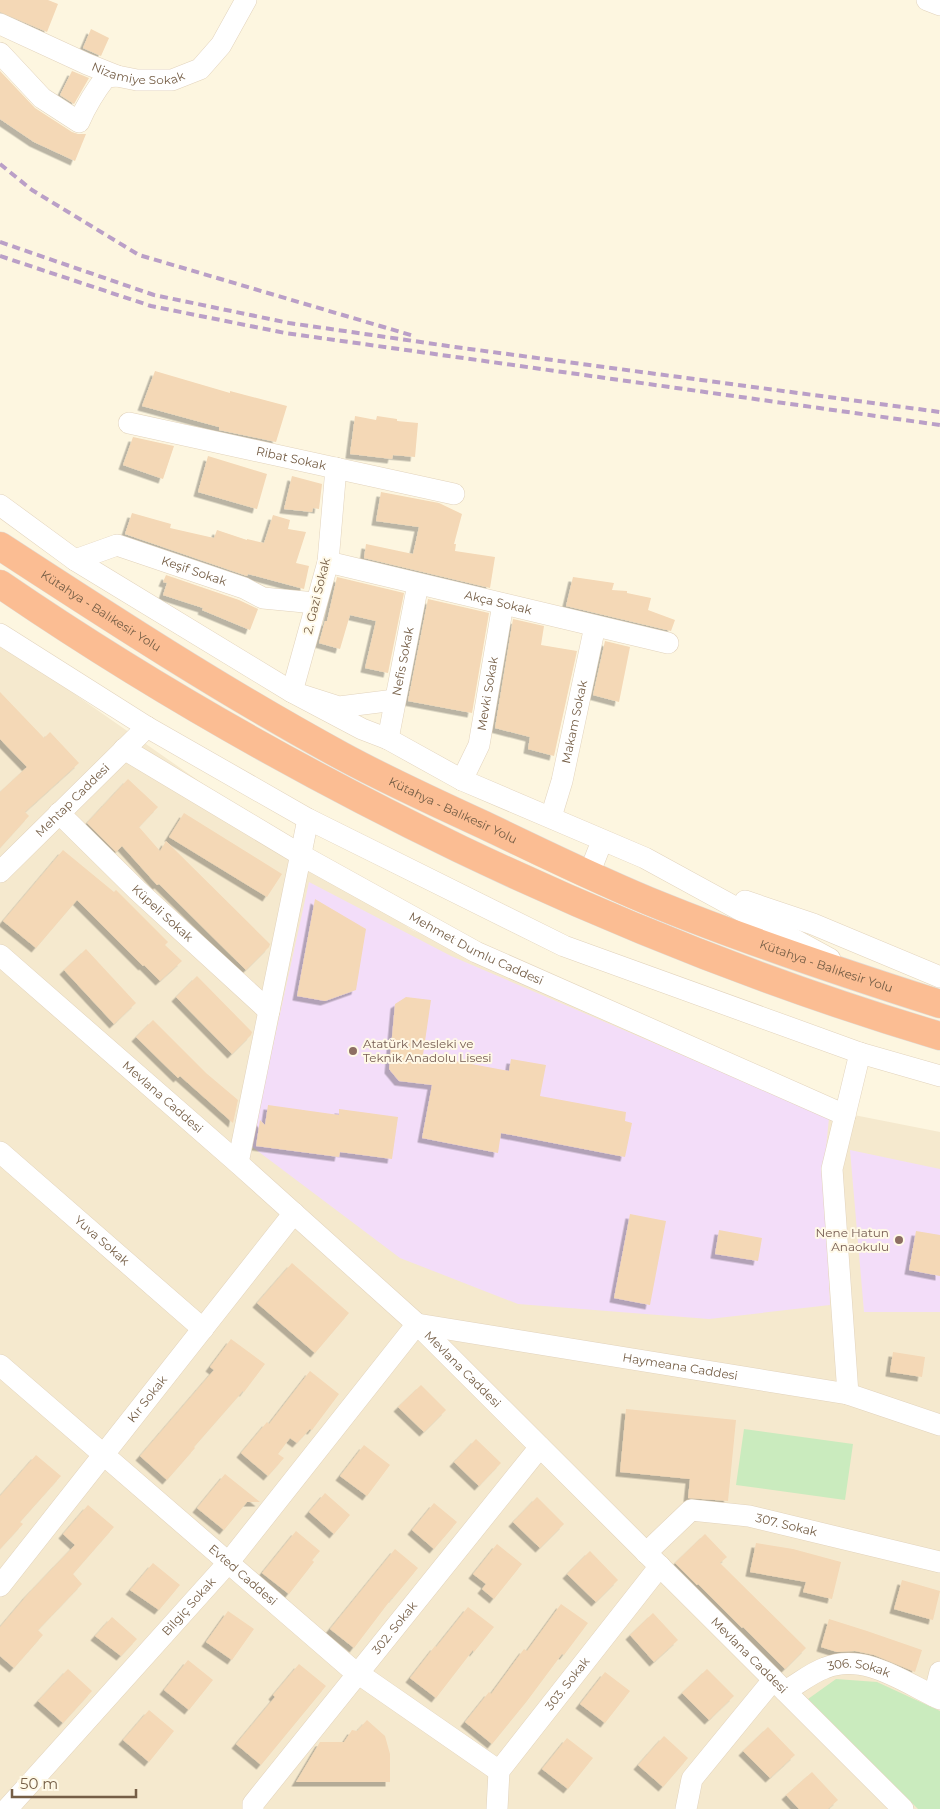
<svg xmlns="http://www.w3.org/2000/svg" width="940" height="1809" font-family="Montserrat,sans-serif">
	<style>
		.residential { fill: #f5e9ce }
		.education { fill: #f3ddf9 }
		.green { fill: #caebbe }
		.building { fill: #f4d8b6; filter: url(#shadow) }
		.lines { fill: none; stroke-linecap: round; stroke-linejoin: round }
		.minor-casing { stroke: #e2d3bc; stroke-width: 22 }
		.highway-casing { stroke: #e1dcd6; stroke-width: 29 }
		.minor { stroke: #fff; stroke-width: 21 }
		.highway { stroke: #fbbd93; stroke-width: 28 }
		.rail { stroke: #ba9fc7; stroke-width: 4; stroke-dasharray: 8 5; stroke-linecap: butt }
		.education-dot { fill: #8d6e63; stroke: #fff9e7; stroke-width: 2 }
		.labels { text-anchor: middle; stroke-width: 4; stroke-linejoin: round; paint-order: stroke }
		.street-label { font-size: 12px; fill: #755e46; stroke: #fff9e7 }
		.education-label { font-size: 12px; fill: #785e54; stroke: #fff9e7; text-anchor: start }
	</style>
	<defs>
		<filter id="shadow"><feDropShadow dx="-4.5" dy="4.5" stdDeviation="0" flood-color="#0004"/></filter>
	</defs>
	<rect width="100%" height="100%" fill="#fdf6e0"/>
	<path class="residential" d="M0,642l412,288 442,185 86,17v677h-940z"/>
	<path class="education" d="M309,882l142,74 378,162 -5,51 6,136 -121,14 -191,-15 -118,-46 -149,-112z
		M850,1150l90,19v143h-76z"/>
	<path class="green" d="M744,1429l109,15 -8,56 -109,-15z
		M836,1679l41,3 63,29v98h-22l-110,-110z"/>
	<path class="building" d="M0,0h48l10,4 -11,28 -47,-20z
		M91,29l18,9 -8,18 -18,-8z
		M0,71l35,37 37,24 6,2h8l-11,27 -41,-19 -34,-23z
		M72,71l17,7 -15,26 -14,-9z
		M155,371l75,22v-2l57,15 -11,36 -57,-12v-3l-77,-21z
		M355,416l21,4 1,-4 20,3v2l21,2 -3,34 -22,-2 -1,4 -42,-5z
		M133,437l41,9 -11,33 -40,-14z
		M208,456l59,18 -10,35 -59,-17z
		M292,476l30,8 -3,25 -6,-1 -1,4 -28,-3z
		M381,492l58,11 23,11 -8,30h2l-1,7 40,6 -5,31 -126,-30 2,-14 47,10 6,-27 -43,-6z
		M132,513l39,11 -1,4 44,10 3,-8 30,10v-1l17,4 9,-28 17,5 -2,9 18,3 -10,31 13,3 -5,23 -56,-15 -1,2 -122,-42z
		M166,575l73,25 19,9 -8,21 -48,-20 1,-2 -40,-13 4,-12 -4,-1z
		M337,577l67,16 -16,80 -23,-5 11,-47 -26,-6 -10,34 -21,-6 6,-22h2z
		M573,577l41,6 -2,7 15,1v2l24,5 -3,12 27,10 -4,11 -105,-25z
		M428,599l61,14 -17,100 -64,-12z
		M513,619l31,7 -3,19 36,6 -23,105 -26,-7 2,-12 -35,-9z
		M605,641l25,6 -11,55 -26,-7z
		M0,692l44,46 6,-6 29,31 -54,49 4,4 -29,32v-56l27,-25 -27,-28z
		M128,779l30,28 -19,20 21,24 6,-10 104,103 -1,3 -23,23 -87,-86 -2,1 -35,-39 -6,6 -29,-29z
		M184,813l98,61 -15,23 -98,-60z
		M63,850l51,42 2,-2 52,52 -3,3 17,16 -22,20 -16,-16 -1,1 -66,-66 -41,48 -33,-27z
		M315,899l51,30 -10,61 -31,11 -28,-5z
		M86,949l50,54 -22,21 -50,-54z
		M197,976l55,56 -1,3 -19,19 -56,-57z
		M406,997l25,3 -8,55 86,16 2,-12 35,6 -6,31 86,16 -1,9 7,2 -7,34 -124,-24 -3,20 -76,-15 10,-53 -33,-4 -10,-12 6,-65z
		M153,1020l53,53 32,27 -5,23 -53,-47 -2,2 -42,-41z
		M268,1105l71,10v-6l59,8 -6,42 -52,-7 -1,5 -83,-11 4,-26 5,5z
		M630,1214l36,7 -16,84 -36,-7z
		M719,1230l43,8 -4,23 -43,-7z
		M916,1231l24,4v41l-31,-6z
		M292,1263l57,50 -34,40 -58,-50z
		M231,1339l34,25 -21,28 -1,-1 -49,56 1,1 -28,32 -27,-24 74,-86 -4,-3z
		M893,1352l32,5 -3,20 -32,-5z
		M310,1371l29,23 -27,36 -2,-1 -13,14 -7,-5 -12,16 6,4 -16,18 -27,-23 26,-31 2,2z
		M421,1385l25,25 -22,22 -26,-25z
		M626,1409l110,11 -8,81 -40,-3 2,-19 -70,-7z
		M476,1439l25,24 -22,23 -25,-24z
		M364,1445l26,20 -23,31 -27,-20z
		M36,1455l25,21 -41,46 3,2 -23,25v-53z
		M225,1474l35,28h-13l-23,28 -27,-22z
		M325,1493l25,22 -16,19 -25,-22z
		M537,1497l27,27 -24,24 -27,-26z
		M434,1503l23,19 -23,27 -22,-19z
		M88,1505l26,22 -41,47 9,10 -44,46 5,5 -29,33 -14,-12v-29l28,-33 47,-49 -12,-11z
		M296,1531l24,20 -8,9 2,2 -25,32 -27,-21z
		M705,1534l22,23 -7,6 86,85 -21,21 -42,-42 -1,1 -44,-44 -1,1 -22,-22z
		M756,1543l37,6 48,13 -9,37 -29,-7 3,-10 -56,-10z
		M497,1544l25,20 -28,35 -12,-10 4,-5 -13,-10z
		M395,1549l23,19 -25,30h-1l-38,50 -24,-19z
		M590,1551l28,29 -22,22 -29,-28z
		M153,1563l27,22 -21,25 -29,-20z
		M902,1580l38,11 -7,29 -39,-11z
		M561,1604l27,19 -24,32 -2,-1 -35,47 -35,43 -27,-22 24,-30 2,2 33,-45 3,2z
		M468,1607l26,20 -20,25 -1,-2 -37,48 -26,-20 25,-32 1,1z
		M228,1611l26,18 -22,31 -26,-18z
		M653,1613l25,27 -24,22 -24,-27z
		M112,1617l25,22 -16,17 -26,-20z
		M829,1619l38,12 55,19 -7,22 -41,-17 -19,-4 -18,1 -16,-5z
		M188,1660l25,20 -24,30 -25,-20z
		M299,1664l27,22 -65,79 -25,-21 39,-47 -2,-2z
		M68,1669l24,22 -29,32 -25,-22z
		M707,1669l27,27 -25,24 -27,-27z
		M605,1672l25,19 -25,32 -25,-19z
		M149,1710l25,21 -25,31 -26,-22z
		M367,1720l18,16 5,18v28h-94l24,-40h24l8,-12 5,1z
		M768,1727l27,28 -25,23 -27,-27z
		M664,1736l24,22 -25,29 -25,-22z
		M567,1738l26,20 -25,31 -26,-20z
		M812,1772l26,28 -10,9h-29l-13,-14z"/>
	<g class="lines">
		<defs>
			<g id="minor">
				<path d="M927,0l13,5"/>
				<path id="s1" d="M0,24l87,40 30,12 20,4h35l28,-11 21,-24 25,-45"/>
				<path d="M0,53l42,45 37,24c7,-16 16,-31 27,-45l11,-1"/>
				<path id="s2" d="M129,423l325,71"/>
				<path d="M336,468l-8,94 -36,130 47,15 56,-7"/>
				<path d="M0,505l75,55 217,132 70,37 26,10 74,41 183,78 185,101"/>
				<path id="s3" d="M75,560l42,-15 127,43 19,10 52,5"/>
				<path id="s4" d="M328,562l340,81"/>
				<path d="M0,634l147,93 161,92 256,127 296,107 80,23"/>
				<path id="s5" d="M388,739l30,-155"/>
				<path id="s6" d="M124,749l177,106 175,97 369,163"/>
				<path id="s7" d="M462,780l17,-35 24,-141"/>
				<path id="s8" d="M59,813l78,77 132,121"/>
				<path id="s9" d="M551,817l11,-36 33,-155"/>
				<path id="s10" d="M0,872l147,-145"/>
				<path d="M589,874l13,-33"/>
				<path d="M745,901l68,23 127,53"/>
				<path id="s11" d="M0,955l238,208 179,161 486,485"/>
				<path id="s12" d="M0,1152l203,177"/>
				<path d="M238,1163l70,-344"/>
				<path id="s13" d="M0,1365l349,302 150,104"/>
				<path d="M848,1394l-16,-225 28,-116"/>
				<path id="s14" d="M646,1553l45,-43 58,6 191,46"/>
				<path id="s15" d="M0,1586l294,-373"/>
				<path id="s16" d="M785,1691c13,-7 26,-18 40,-23 40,-16 80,15 115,31"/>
				<path d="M934,1696l6,-24"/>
				<path id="s17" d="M7,1809l221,-246 189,-239 431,70 92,31"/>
				<path id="s18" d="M253,1809v-5l287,-357"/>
				<path id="s19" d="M497,1809l2,-38 161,-205"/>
				<path d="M686,1809l6,-30 81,-99"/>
			</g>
			<g id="highway">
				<path id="s20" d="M0,546c112,73 224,146 342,210 46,25 94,47 142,69 59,28 117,57 177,81 91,37 185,68 279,98"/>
				<path d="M0,584c146,100 301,188 460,265 155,74 315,138 480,187"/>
			</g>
		</defs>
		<use href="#minor" class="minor-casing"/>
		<use href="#highway" class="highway-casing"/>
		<use href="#minor" class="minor"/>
		<use href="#highway" class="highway"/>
		<path class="rail" d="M0,164l32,26 107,65 275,81
			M0,242l154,53 135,28 166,24 485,65
			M0,256l151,50 134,27 655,92"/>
	</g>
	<g class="education-dot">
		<circle cx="353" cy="1051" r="5"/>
		<circle cx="899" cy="1240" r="5"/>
	</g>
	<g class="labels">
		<g class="street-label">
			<text dy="4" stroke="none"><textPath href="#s1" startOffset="149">Nizamiye Sokak</textPath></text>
			<text dy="4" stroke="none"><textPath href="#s2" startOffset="166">Ribat Sokak</textPath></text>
			<text dy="4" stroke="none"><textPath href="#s3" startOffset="126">Keşif Sokak</textPath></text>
			<text transform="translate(317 596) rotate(-76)" y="4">2. Gazi Sokak</text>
			<text dy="4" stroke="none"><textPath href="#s4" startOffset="175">Akça Sokak</textPath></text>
			<text dy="4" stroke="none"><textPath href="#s20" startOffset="120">Kütahya - Balıkesir Yolu</textPath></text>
			<text dy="4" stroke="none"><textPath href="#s5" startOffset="79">Nefis Sokak</textPath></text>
			<text dy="4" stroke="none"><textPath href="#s7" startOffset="91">Mevki Sokak</textPath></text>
			<text dy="4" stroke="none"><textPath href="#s9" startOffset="98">Makam Sokak</textPath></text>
			<text dy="4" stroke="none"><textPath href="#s10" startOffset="102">Mehtap Caddesi</textPath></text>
			<text dy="4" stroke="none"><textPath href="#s20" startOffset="525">Kütahya - Balıkesir Yolu</textPath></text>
			<text dy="4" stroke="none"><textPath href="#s8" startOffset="144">Küpeli Sokak</textPath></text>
			<text dy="4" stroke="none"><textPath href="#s6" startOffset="405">Mehmet Dumlu Caddesi</textPath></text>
			<text dy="4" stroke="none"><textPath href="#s20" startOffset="930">Kütahya - Balıkesir Yolu</textPath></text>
			<text dy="4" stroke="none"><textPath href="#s11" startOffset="216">Mevlana Caddesi</textPath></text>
			<text dy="4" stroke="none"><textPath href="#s12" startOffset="135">Yuva Sokak</textPath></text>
			<text dy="4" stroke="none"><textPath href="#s17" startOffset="902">Haymeana Caddesi</textPath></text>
			<text dy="4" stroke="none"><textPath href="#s11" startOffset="621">Mevlana Caddesi</textPath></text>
			<text dy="4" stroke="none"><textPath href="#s15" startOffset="238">Kır Sokak</textPath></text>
			<text dy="4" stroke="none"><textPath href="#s14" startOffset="159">307. Sokak</textPath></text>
			<text dy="4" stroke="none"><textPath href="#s13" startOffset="321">Evted Caddesi</textPath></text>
			<text dy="4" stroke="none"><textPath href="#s17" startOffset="272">Bilgiç Sokak</textPath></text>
			<text dy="4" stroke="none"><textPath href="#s18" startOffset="231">302. Sokak</textPath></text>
			<text dy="4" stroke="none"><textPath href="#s11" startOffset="1026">Mevlana Caddesi</textPath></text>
			<text dy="4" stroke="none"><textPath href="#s16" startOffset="81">306. Sokak</textPath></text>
			<text dy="4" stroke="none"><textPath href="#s19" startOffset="149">303. Sokak</textPath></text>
		</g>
		<g class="education-label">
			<text x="363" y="1048">Atatürk Mesleki ve<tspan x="363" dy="14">Teknik Anadolu Lisesi</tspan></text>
			<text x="889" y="1237" text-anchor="end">Nene Hatun<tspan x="889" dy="14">Anaokulu</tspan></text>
		</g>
	</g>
	<path d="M12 1789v8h124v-8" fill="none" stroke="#755e46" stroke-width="2.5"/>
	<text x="20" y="1789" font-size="15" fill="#755e46" stroke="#fff9e7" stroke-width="4" paint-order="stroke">50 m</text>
</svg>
